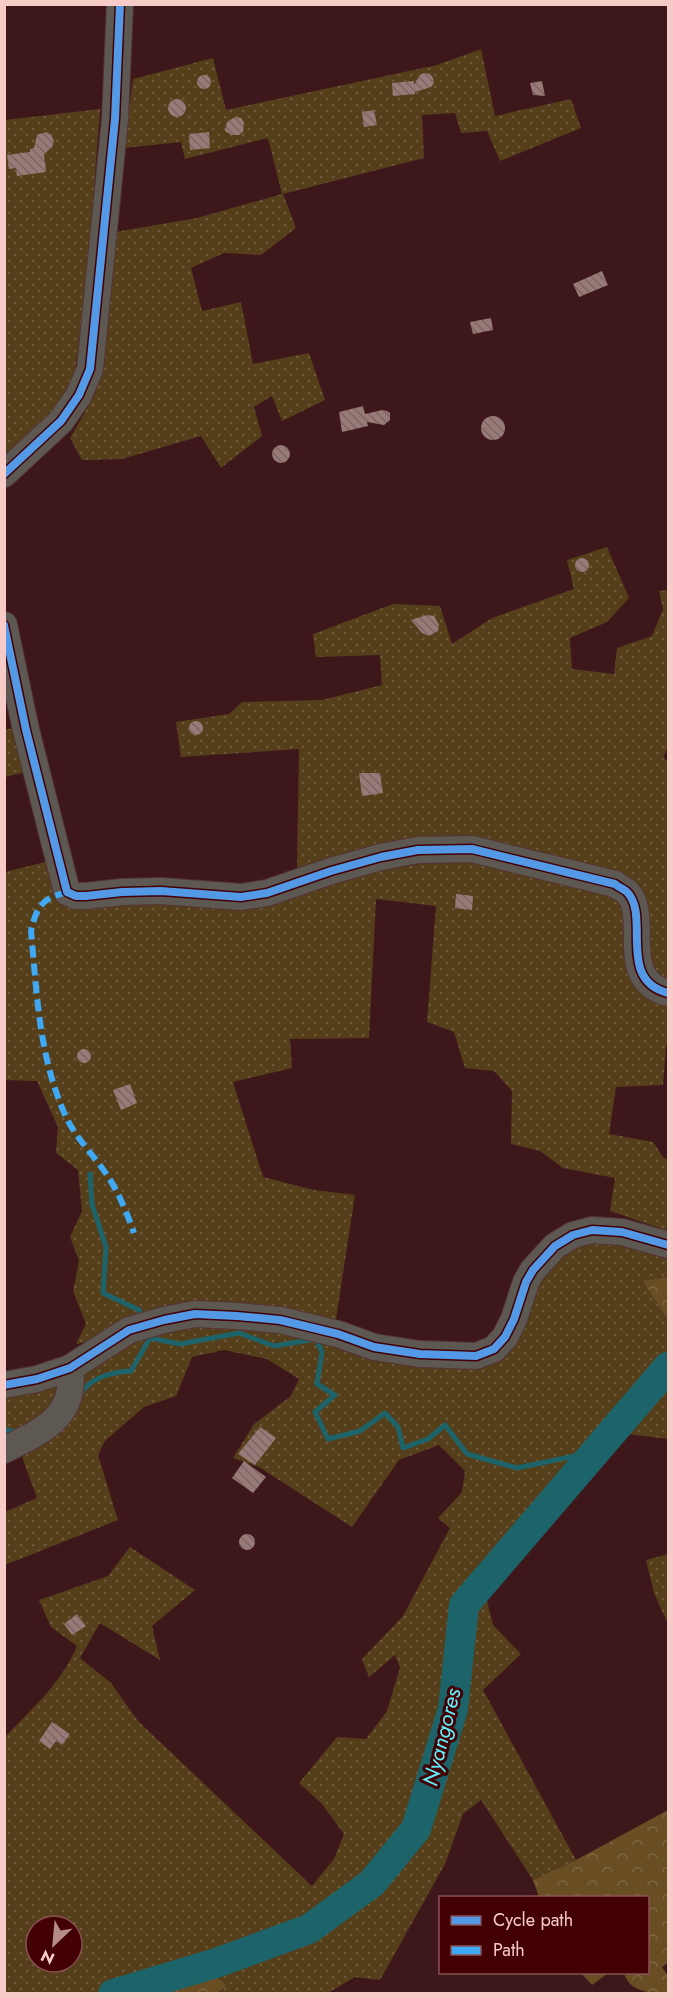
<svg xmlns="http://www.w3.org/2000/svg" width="673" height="1998" font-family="Jost,sans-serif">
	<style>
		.grass { fill: url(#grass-dots); fill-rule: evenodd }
		.forest { fill: url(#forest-crowns) }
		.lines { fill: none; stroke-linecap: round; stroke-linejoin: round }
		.stream { stroke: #1d646a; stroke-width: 5 }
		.river { stroke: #1d646a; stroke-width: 30 }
		.building { fill: url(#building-back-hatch) }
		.minor-casing { stroke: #543436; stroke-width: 28 }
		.minor { stroke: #5d5852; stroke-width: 26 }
		.quiet { stroke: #3fa9f5; stroke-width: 6; stroke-dasharray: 12 6; stroke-linecap: butt }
		.cycleway-casing { stroke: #420005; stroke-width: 11 }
		.cycleway { stroke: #5399e6; stroke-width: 8 }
		.labels { text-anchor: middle; stroke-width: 6; stroke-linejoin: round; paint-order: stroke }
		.water-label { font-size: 22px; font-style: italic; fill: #5ff0fc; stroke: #420005 }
	</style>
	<defs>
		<pattern id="grass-dots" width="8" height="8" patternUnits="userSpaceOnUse" patternTransform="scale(1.5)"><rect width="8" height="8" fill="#553f1a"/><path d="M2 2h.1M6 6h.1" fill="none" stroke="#6e593a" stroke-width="1.8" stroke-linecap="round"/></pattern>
		<pattern id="forest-crowns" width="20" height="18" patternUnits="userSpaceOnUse" patternTransform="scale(1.5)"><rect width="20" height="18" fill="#694e24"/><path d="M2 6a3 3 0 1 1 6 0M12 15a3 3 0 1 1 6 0" fill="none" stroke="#7f6642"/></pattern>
		<pattern id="building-back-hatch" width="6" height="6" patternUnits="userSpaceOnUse" patternTransform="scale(1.5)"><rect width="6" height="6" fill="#987b78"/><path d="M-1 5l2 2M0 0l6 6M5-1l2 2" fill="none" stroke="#7d6563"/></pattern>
	</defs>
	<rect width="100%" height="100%" fill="#3e171b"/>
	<path class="grass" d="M481,49l14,67 76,-17 10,29 -81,33 -13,-30 -26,2 -6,-20 -33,2 2,43 -141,36 13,34 -35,27 -37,-2 -33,15 11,43 39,-9 12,62 56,-11 16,47 -43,21 -10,-25 -18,11 8,29 -41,32 -20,-32 -79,23 -40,1 -12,-22 23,-40 11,-31 11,-135 82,-14 85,-24 -14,-56 -83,21 -4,-17 -57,6 9,-69 80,-21 13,52 211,-45z
		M100,109l-15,197 -12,76 -19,29 -49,49v-340z
		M607,547l22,51 -22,24 -37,16 2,31 42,5 3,-26 35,-12 11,-27 -4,-18 9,-1v157l-5,11 5,3v222l-8,-6 -14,-20 -4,-61 -170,-55 -175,30 2,-122 -118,8 -5,-35 53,-8 13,-12 80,-2 60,-15 -2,-30 -64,2 -3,-23 80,-30 47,2 12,38 40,-26 82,-29 -7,-29z
		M18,727l12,44 -25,6 -1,-47z
		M456,858l157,36 11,13 16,83 20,14 8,2v40h-2l-3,39 -47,2 -7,47 44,8 10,15 5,3v71l-58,-20 5,-33 -52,-10 -23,-17 -29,-7 1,-53 -18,-20 -29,-3 -11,-36 -27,-10 9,-116 -60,-7 -7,139 -79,1 2,29 -59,14 30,95 51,13 41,5 -19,124 -136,-14 -100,34 -24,5 10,-20 -13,-33 6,-30 -9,-24 12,-26 -4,-41 -22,-17 2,-26 -21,-46 -32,-1v-208l48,-12 10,42 270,-23z
		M592,1238l76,15v24l-24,4 24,39v119l-41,-5 -16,13 -15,25 -111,121 8,32 28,29 -38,36 93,170 -43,20 -52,-80 -18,14 -18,50 -65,116 -25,-3 -27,16 -110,1 9,-8 -13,-12 -61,19h-148v-256c26,-27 58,-56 72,-91l-26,-19 -12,-27 69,-24 22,-29 65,43 -43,36 8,34 -60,-37 -20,35 31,25 27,38 174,165 22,-27 10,-25 -22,-30 -23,-21 38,-46 29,2 21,-28 13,-43 -5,-13 -26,22 -7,-18 41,-43 47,-88 -12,-10 24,-26 3,-21 -26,-26 -40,15 -47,67 -93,-60 -26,-9 21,-34 37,-28 8,-17 -32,-20 -43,-9 -32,7 -16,39 -32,11 -39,34 -7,14 20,65 -113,45v-53l32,-14 -17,-47 46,-23 11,-42 1,-16 59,-35 84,-14 257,44 62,-89 20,-20zM36,1926h36v36h-36z
		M65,1375l-8,33 -52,36v-53z
		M668,1554v70l-14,-31 -8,-33z"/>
	<path class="forest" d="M668,1277v43l-25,-39z
		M668,1810v153l-6,4 6,9v17c-16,1 -39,-1 -44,-20l24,-1v-74l-109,-1 -6,-17 43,-20z
		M581,1973h27l-16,12z
		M214,1974l13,12 -9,7h-65z"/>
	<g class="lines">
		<path class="stream" d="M90,1174l2,30 14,43 -3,46 36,17 4,10
			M79,1396c11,-19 33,-24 52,-25l19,-33 30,6 59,-11 35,13 42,-7 6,13 -5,32 18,11 -20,17 13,27 32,-8 25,-18 13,14 5,21 25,-9 17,-14 22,29 50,14 77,-16
			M4,1430l14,2"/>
		<path class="river" d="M113,1994l103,-31 93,-34 63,-46 44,-54 37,-120 11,-104 204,-238"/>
	</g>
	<path class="building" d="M424,73l6,1 3,4 1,5 -3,4 -16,5v2l-22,2 -1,-13 22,-2v4l6,-10z
		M197 82a7 7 0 1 1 14 0a7 7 0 1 1-14 0Z
		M542,81l3,15 -12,-1 -3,-12z
		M168 108a9 9 0 1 1 18 0a9 9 0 1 1-18 0Z
		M374,110l3,15 -13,2 -2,-15z
		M235,117l6,1 3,5 -1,9 -4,3h-7l-7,-4 2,-9z
		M46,132l5,3 3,6 -2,6 -8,7 2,18 -29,4 -1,-8 -7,1 -2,-14 23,-3v-3l4,-1 3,-13z
		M209,132l1,16 -20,2 -1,-16z
		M602,271l6,14 -29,12 -6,-13z
		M491,318l2,12 -20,4 -3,-12z
		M363,406l2,8 17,-4 5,1 3,2v7l-6,5 -17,-3 1,4 -26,6 -3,-20z
		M481 428a12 12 0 1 1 24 0a12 12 0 1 1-24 0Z
		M272 454a9 9 0 1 1 18 0a9 9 0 1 1-18 0Z
		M575 565a7 7 0 1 1 14 0a7 7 0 1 1-14 0Z
		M427,615l7,1 5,9 -1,6 -9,5 -7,-3 -11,-13z
		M189 728a7 7 0 1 1 14 0a7 7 0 1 1-14 0Z
		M359,773h21l3,20 -21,3z
		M456,894l17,2 -1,14 -17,-2z
		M77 1056a7 7 0 1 1 14 0a7 7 0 1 1-14 0Z
		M130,1084l7,19 -16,7 -8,-20z
		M260,1427l16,11 -21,27 -17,-11z
		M244,1461l22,16 -13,16 -21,-15z
		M239 1542a8 8 0 1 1 16 0a8 8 0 1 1-16 0Z
		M77,1614l9,12 -14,9 -8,-11z
		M52,1722l18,12 -8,11 -6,-4 -6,8 -11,-8z"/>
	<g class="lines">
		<defs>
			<path id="minor" d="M4,474l57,-53 18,-26 11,-26 25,-250 5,-115
				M4,625l22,105 41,162 9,4h10l36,-4 39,-1 80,6 26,-4 64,-22 50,-14 37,-7 54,-1 143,35c3,3 9,5 12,8 24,24 -11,88 41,101
				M4,1385l33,-6 33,-11 59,-38 35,-10 31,-6 42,2 43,4 58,14 36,13 46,7 56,2 18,-7 11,-12 9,-18 12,-37 7,-12 22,-24 18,-11 19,-5 30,2 46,13
				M4,1450c38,-19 73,-33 66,-82"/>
		</defs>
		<use href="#minor" class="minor-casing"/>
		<use href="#minor" class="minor"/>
		<path class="quiet" d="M67,892c-25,7 -30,13 -36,39 6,64 8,128 36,188 10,20 28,38 40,56 12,18 20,38 27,58"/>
		<defs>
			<path id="cycleway" d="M4,474l57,-53 18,-26 11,-26 25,-250 5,-115
				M4,625l22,105 41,162 9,4h10l36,-4 39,-1 80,6 26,-4 64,-22 50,-14 37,-7 54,-1 143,35c3,3 9,5 12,8 24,24 -11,88 41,101
				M4,1385l33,-6 33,-11 59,-38 35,-10 31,-6 42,2 43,4 58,14 36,13 46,7 56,2 18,-7 11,-12 9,-18 12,-37 7,-12 22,-24 18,-11 19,-5 30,2 46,13"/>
		</defs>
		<use href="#cycleway" class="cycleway-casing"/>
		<use href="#cycleway" class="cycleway"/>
	</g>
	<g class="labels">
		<g class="water-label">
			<text transform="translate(441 1737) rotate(-76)" y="8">Nyangores</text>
		</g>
	</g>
	<rect width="673" height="1998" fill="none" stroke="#f7cbc8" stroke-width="12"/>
	<rect x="439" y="1896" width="210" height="78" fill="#420005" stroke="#8a5153" stroke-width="1.5"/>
	<rect x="451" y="1916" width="30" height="9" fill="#5399e6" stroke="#8a5153" stroke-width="1.5"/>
	<text x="493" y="1926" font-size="18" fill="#f7cbc8">Cycle path</text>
	<rect x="451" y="1946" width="30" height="9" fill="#3fa9f5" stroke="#8a5153" stroke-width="1.5"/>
	<text x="493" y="1956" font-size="18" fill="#f7cbc8">Path</text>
	<g transform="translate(54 1944) rotate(206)"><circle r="28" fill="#420005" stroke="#8a5153" stroke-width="1.5"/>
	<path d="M0-4.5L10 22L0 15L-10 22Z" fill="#b68c8b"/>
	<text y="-9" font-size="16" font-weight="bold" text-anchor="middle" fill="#f7cbc8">N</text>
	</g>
</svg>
